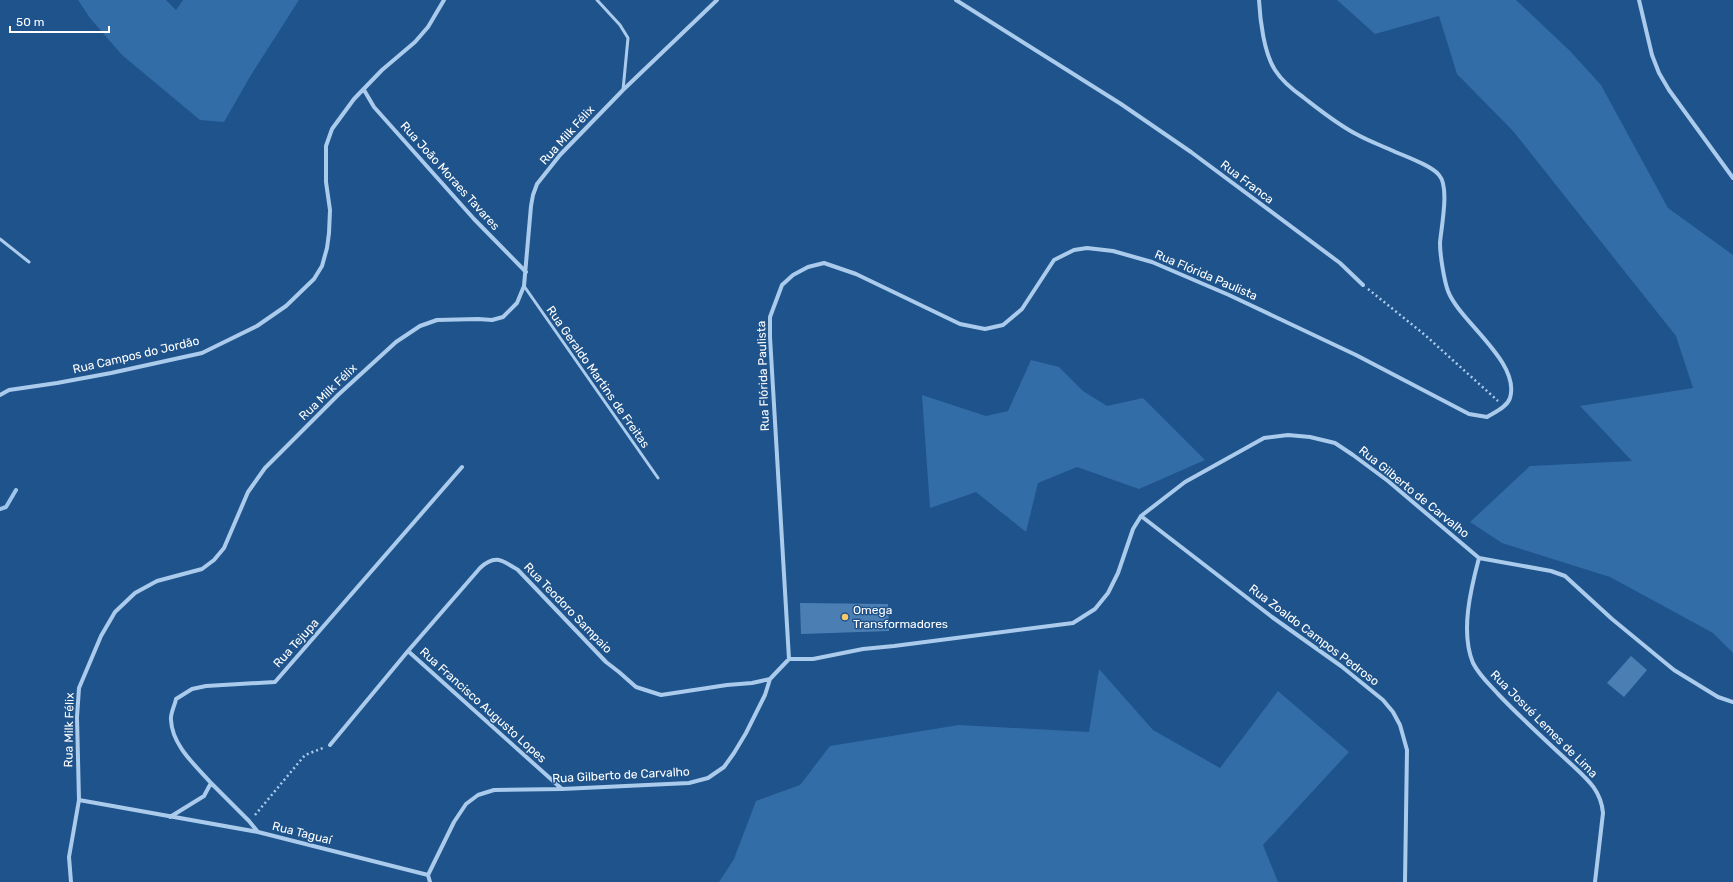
<svg xmlns="http://www.w3.org/2000/svg" width="1733" height="882" font-family="Rubik,sans-serif">
	<style>
		.green { fill: #326da8 }
		.lines { fill: none; stroke-linecap: round; stroke-linejoin: round }
		.stream { stroke: #9ec6ed; stroke-width: 4 }
		.building { fill: #4b7fb4 }
		.path { stroke: #aacbec; stroke-width: 2.5; stroke-dasharray: 2 3; stroke-linecap: butt }
		.lane { stroke: #aacbec; stroke-width: 3 }
		.street { stroke: #aacbec; stroke-width: 4 }
		.poi-dot { fill: #faca6a; stroke: #1f538b; stroke-width: 1.5 }
		.labels { text-anchor: middle; stroke-width: 3; stroke-linejoin: round; paint-order: stroke }
		.street-label { font-size: 12px; fill: #fff; stroke: #1f538b }
		.poi-label { font-size: 12px; fill: #fff; stroke: #1f538b; text-anchor: start }
	</style>
	<rect width="100%" height="100%" fill="#1f538b"/>
	<path class="green" d="M78,0h88l10,10 7,-10h116l-48,75 -27,47 -24,-2 -78,-65 -32,-37z
		M1337,0h179l54,51 31,34 67,123 65,47v398l-20,-20 -103,-56 -108,-34 -32,-21 60,-56 102,-5 -52,-55 113,-18 -17,-52 -163,-205 -56,-57 -18,-58 -64,18z
		M1031,360l28,7 24,24 24,15 36,-8 62,62 -66,29 -62,-22 -39,16 -12,49 -50,-40 -46,16 -8,-113 64,21 22,-5z
		M1099,669l54,61 67,38 58,-77 71,61 -86,93 15,37h-559l15,-23 22,-58 44,-16 30,-39 129,-21 130,7z"/>
	<g class="lines">
		<path class="stream" d="M0,509l6,-2 10,-17"/>
	</g>
	<path class="building" d="M800,603l88,1 1,27 -88,3z
		M1631,656l16,14 -23,27 -17,-14z"/>
	<g class="lines">
		<path class="path" d="M1368,289l57,46 73,66
			M255,815l50,-60 18,-7"/>
		<path class="lane" d="M597,0l23,25 8,13 -5,52
			M0,239l29,23
			M524,286l134,192"/>
		<path class="street" d="M956,0l165,104 70,48 149,111 23,22
			M1639,0l13,55 7,18 10,17 64,88
			M364,90l10,17 100,112 52,53
			M0,395l9,-5 48,-7 54,-10 91,-20 55,-27 29,-20 28,-27 8,-13 5,-18 2,-15 1,-23 -4,-28v-36l6,-17 22,-30 28,-29 33,-28 13,-15 16,-27
			M1141,516l131,101 69,49 42,34 10,12 7,13 7,25 -2,132
			M1479,558c-8,30 -19,74 -6,105 6,12 16,21 25,31 23,24 48,47 73,70 16,15 30,26 32,49l-8,69
			M408,651l154,138
			M789,659l-19,-322v-20l12,-32 11,-10 15,-8 16,-4 32,11 104,50 25,5 18,-4 19,-16 32,-49 20,-10 13,-2 26,3 39,11 77,33 127,60 113,59 18,3c8,-5 20,-10 23,-19 11,-36 -51,-77 -62,-107 -4,-11 -8,-36 -8,-48 1,-15 10,-56 -1,-68 -8,-10 -35,-19 -48,-25 -11,-5 -22,-9 -33,-15 -20,-10 -37,-24 -55,-38 -10,-7 -21,-16 -28,-27 -11,-17 -15,-50 -16,-70
			M330,745l78,-94 72,-83c15,-14 22,-8 38,2l88,92 13,10 17,15 25,8 66,-10 25,-2 18,-4
			M211,783l38,38 9,11
			M79,800l179,32 170,43
			M170,817l34,-21 7,-13c-16,-18 -39,-38 -40,-63 -1,-6 4,-15 5,-21l16,-10 14,-3 69,-4 187,-215
			M71,882l-2,-25 10,-57 -2,-83 2,-29 22,-52 14,-24 20,-19 22,-12 45,-12 12,-9 10,-12 24,-56 17,-24 73,-73 58,-53 24,-16 17,-6 41,-1 14,1 11,-3 14,-14 7,-17 7,-80 2,-11 4,-11 23,-29 63,-65 94,-90
			M430,882l-2,-7 26,-53 12,-18 12,-9 16,-5 68,-1 127,-6 19,-5 16,-11 10,-14 12,-20 19,-38 5,-16 19,-20h24l50,-10 31,-3 179,-23 22,-14 13,-16 10,-20 15,-44 8,-13 44,-34 79,-44 24,-3 22,2 25,6 18,12 35,26 91,77 72,13 14,5 47,43 62,51 44,27 15,5"/>
	</g>
	<circle class="poi-dot" cx="845" cy="617" r="4"/>
	<g class="labels">
		<g class="street-label">
			<text transform="translate(567 135) rotate(-48)" y="4">Rua Milk Félix</text>
			<text transform="translate(450 176) rotate(48)" y="4">Rua João Moraes Tavares</text>
			<text transform="translate(1247 182) rotate(37)" y="4">Rua Franca</text>
			<text transform="translate(1206 275) rotate(23)" y="4">Rua Flórida Paulista</text>
			<text transform="translate(136 355) rotate(-13)" y="4">Rua Campos do Jordão</text>
			<text transform="translate(763 376) rotate(-92)" y="4">Rua Flórida Paulista</text>
			<text transform="translate(598 377) rotate(55)" y="4">Rua Geraldo Martins de Freitas</text>
			<text transform="translate(328 392) rotate(-44)" y="4">Rua Milk Félix</text>
			<text transform="translate(1414 492) rotate(39)" y="4">Rua Gilberto de Carvalho</text>
			<text transform="translate(568 608) rotate(46)" y="4">Rua Teodoro Sampaio</text>
			<text transform="translate(1314 635) rotate(37)" y="4">Rua Zoaldo Campos Pedroso</text>
			<text transform="translate(296 643) rotate(-48)" y="4">Rua Tejupa</text>
			<text transform="translate(483 705) rotate(42)" y="4">Rua Francisco Augusto Lopes</text>
			<text transform="translate(1544 724) rotate(45)" y="4">Rua Josué Lemes de Lima</text>
			<text transform="translate(69 730) rotate(-89)" y="4">Rua Milk Félix</text>
			<text transform="translate(621 775) rotate(-3)" y="4">Rua Gilberto de Carvalho</text>
			<text transform="translate(302 833) rotate(14)" y="4">Rua Taguaí</text>
		</g>
		<g class="poi-label">
			<text x="853" y="614">Omega<tspan x="853" dy="14">Transformadores</tspan></text>
		</g>
	</g>
	<path d="M10 26v6h99v-6" fill="none" stroke="#ffffff" stroke-width="2"/>
	<text x="16" y="26" font-size="12" fill="#ffffff" stroke="#1f538b" stroke-width="3" paint-order="stroke">50 m</text>
</svg>
